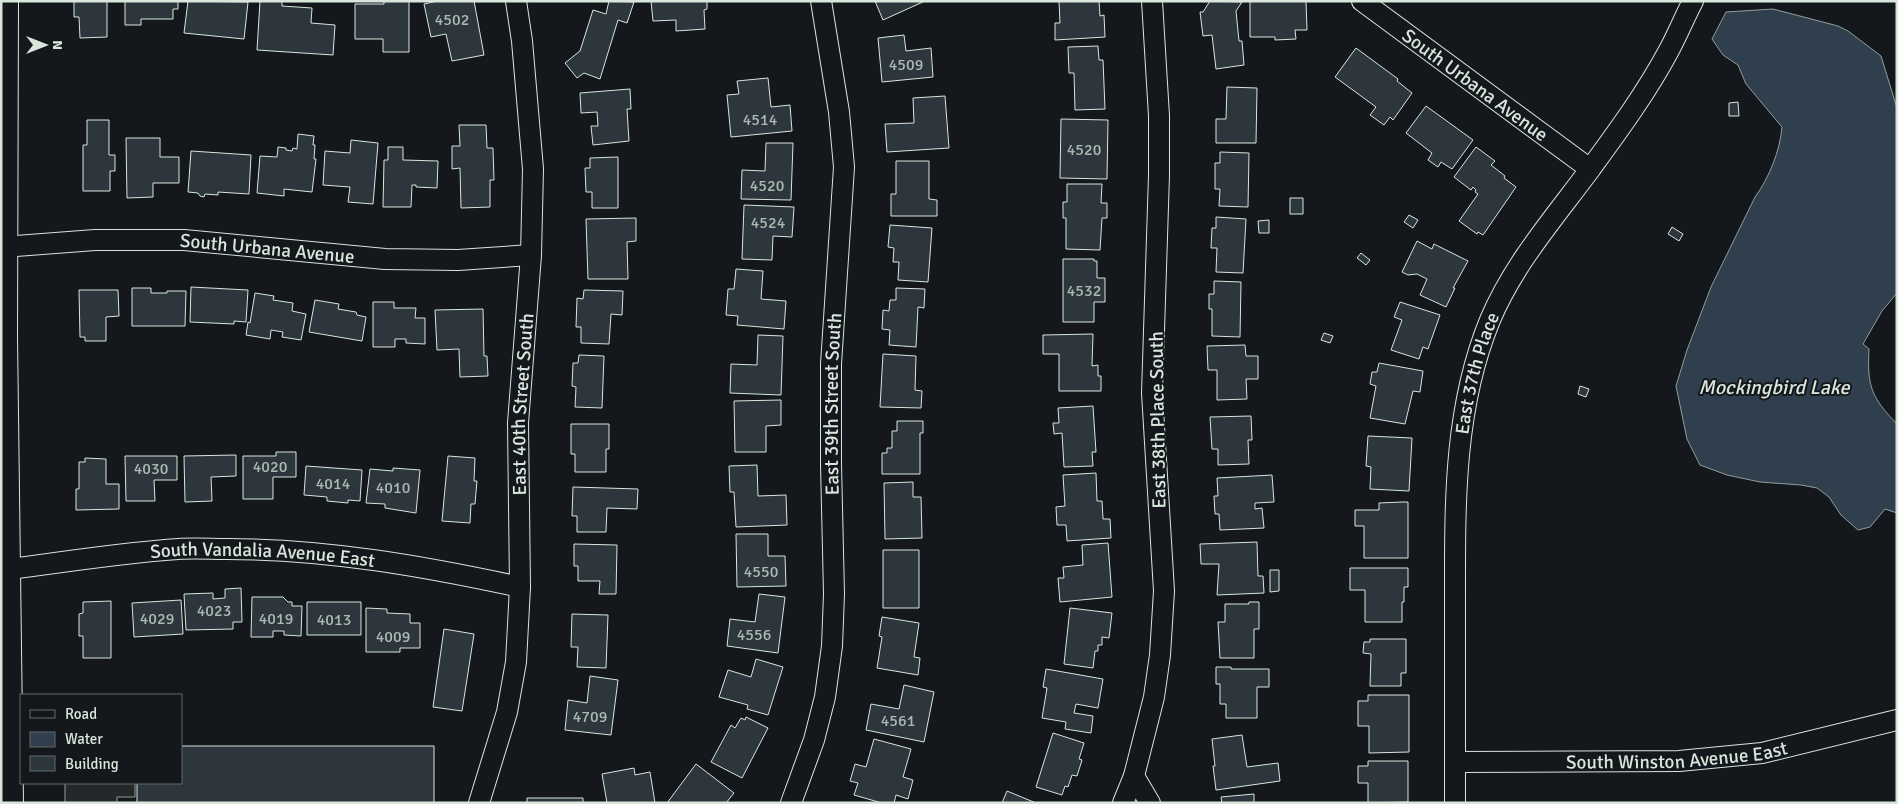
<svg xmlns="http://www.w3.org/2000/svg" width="1898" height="804" font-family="Signika,sans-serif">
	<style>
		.parking { fill: #24282b; stroke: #939e99 }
		.water { fill: #2f3f4d; stroke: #939e99 }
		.building { fill: #2c363c; stroke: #d8e6dc }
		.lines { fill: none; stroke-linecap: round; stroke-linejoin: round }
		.street-casing { stroke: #d8e6dc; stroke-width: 22 }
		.secondary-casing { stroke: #d8e6dc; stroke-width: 30 }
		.street { stroke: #14181c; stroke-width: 20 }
		.secondary { stroke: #14181c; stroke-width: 28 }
		.labels { text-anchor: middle; stroke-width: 4; stroke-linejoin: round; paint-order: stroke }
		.number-label { font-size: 16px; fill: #adbab4 }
		.street-label { font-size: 19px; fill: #d8e6dc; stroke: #14181c }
		.water-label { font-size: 20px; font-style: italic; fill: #d8e6dc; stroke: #14181c }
	</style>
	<rect width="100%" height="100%" fill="#14181c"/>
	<path class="parking" d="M65,783h70v14h-18v6h-52z"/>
	<path class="water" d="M1773,9l65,17 10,5 33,25 16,52v185l-15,18 -19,33 6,5c-2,37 2,48 28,75v89l-12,-4 -15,18 -12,3 -17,-15 -12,-18 -12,-9 -16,-3 -41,-3 -33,-7 -27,-10 -13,-26 -11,-53 11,-36 24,-63 44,-90c14,-19 25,-46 27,-70l-36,-43 -8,-19 -15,-10 -11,-16 14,-27z"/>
	<path class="building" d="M74,1h33v36l-27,1 -1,-21h-5z
		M125,1h53v8h-5v10h-32v6h-16z
		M188,1l60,1 -4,37 -60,-6z
		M260,1h22v5l30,2 -1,15 24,2 -2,30 -76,-5z
		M384,1h25v51h-26v-13h-28v-35h29z
		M437,1h37l10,54 -32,6 -6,-27 -15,3 -7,-33z
		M609,1l25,1 -7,21 -9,-3 -18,59 -16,-6 -7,5 -12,-15 15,-12 13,-41 13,4z
		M651,1h56v8l-3,1 1,19 -29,2v-11l-23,1z
		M875,1h50l-42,19z
		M1059,1h40l1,15 4,-1 1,22 -50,3v-17h5z
		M1210,1l32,1 -6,9 3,30h3l2,24 -28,4 -4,-34 -9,1 -3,-24h3z
		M1250,1h56l1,29h-12l1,9 -21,1v-3h-25z
		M904,35l2,16 25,-3 2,29 -51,5 -4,-44z
		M1098,46l1,14h4l2,49 -30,1 -1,-37h-5l-1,-26z
		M1356,48l42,31 -1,2 15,12 -19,27 -3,-3 -6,8 -14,-10 6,-8 -41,-30z
		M768,78l3,29 19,-2 2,26 -61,6 -4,-42 12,-1 -2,-13z
		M1227,87l30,1 -1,55h-40v-24h10z
		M630,89l1,20h-4l2,32 -36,4 -2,-19h7l-1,-14 -16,1 -1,-20z
		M945,96l4,52 -62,4 -2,-28 29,-1 -1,-25z
		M1738,102l1,14h-10v-13z
		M1426,106l47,34 -21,29 -11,-7 -3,5 -10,-7 4,-7 -26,-20z
		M1061,119l47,1 -1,59 -47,-1z
		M87,120h22v35h6v16h-5v20h-27v-46h4z
		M459,125h27l1,23h6l1,32h-4v27l-29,1 -1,-40 -8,1v-23h8z
		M298,134l16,2 -1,9h2l-1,14h2l-4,33 -28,-3v7l-27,-3 3,-37 17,1 1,-10 8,1v2l6,1 1,-3 4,1z
		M126,138h34v19h19v26h-26v14l-26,1z
		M351,140l27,3 -5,61 -25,-2 2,-15 -27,-2 2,-34 25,2z
		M766,143h27l-2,57 -50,-1 1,-29 23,1z
		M388,147h15v13l35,1 -1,27 -21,-1v-2h-4l-1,22h-28l1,-47h4z
		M1476,147l19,14 -4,4 14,11 -1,2 12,9 -33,48 -5,-3 -1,2 -18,-13 19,-27 -3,-2 1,-2 -3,-3 -2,3 -17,-13z
		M191,151l60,4 -2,39 -31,-2v3l-13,-1 -1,3 -4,-1 -2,-3 -10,-1z
		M1220,152l29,1 -1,54 -29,-1 1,-17h-5v-26h5z
		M618,157v51h-26v-16h-6l-1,-24h5v-10z
		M896,161h33v38l8,1v16h-46v-22h5z
		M1067,184h35l-1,19h6v15h-5l-2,32 -34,-1v-31h-3v-16h4z
		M1290,198h13v16h-13z
		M744,205l50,2 -2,30 -19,-1 -1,24 -30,-1z
		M1409,215l9,5 -5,8 -9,-6z
		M1216,217l30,2 -3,54 -27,-1 1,-24h-6l1,-20h4z
		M636,218v23l-9,1 1,37h-40l-2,-60z
		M1269,220v13h-10l-1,-12z
		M890,225l42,3 -4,54 -30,-2 1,-18h-6l1,-14 -6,-1z
		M1672,227l11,7 -4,7 -11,-7z
		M1417,241l15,8 2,-5 34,17 -15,27h2l-9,19 -26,-12 7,-16 -10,-5 -9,1 -6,-3z
		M1361,253l9,7 -4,5 -9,-7z
		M1063,259h31v2h3v17h8v24h-11v20h-31z
		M736,269l27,2 -2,28 25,2 -2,28 -47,-4 1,-9 -12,-1 2,-26h6z
		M1214,281l27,1 -1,55 -28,-1v-27h-3v-15h5z
		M191,287l57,3 -2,32 -12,-1v3l-44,-2z
		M132,288h19v5h16v-2h19l-1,35h-53z
		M896,288l29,1 -1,19 -6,-1 -2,40 -27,-2 1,-15 -8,-1 1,-19 6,1 1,-11h6z
		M79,290h39l1,26 -13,1v24h-21v-4h-5z
		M584,290l39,1 -1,24 -11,-1 -2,30 -28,-1v-16h-5l1,-29 6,1z
		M255,293l19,3 -1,4 20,3 -1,8 14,3 -5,26 -19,-3 1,-5 -12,-2 -1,9 -24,-4 2,-13 2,1z
		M315,300l24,4 -1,5 18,3 1,3 9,2 -4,24 -53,-9z
		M373,302h21v6h22l-1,10h10v26l-19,-1v-4h-11v8h-22z
		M1400,302l40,13 -12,34 -5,-2 -4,12 -28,-9 11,-30 -8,-3z
		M483,309l1,47h3l1,20 -28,1 -1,-28 -22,1 -2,-40z
		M1324,333l9,3 -3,7 -9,-3z
		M1093,334l-1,32 6,-1v11h3v15h-42v-37h-16v-19z
		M758,335l25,1 -2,59 -51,-2 1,-29 26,1z
		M1245,345l1,11h12v23h-12l1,20 -30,1v-30h-9l-1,-24z
		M883,354l33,2 -1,34 7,1 -1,17 -41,-1z
		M579,355l25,1 -2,52 -27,-1 1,-20 -4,-1 1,-23h5z
		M1379,363l44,8 -3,21 -7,-1 -8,33 -35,-6 6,-32 -6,-2 2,-12h5z
		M1580,386l9,3 -3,8 -8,-3z
		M781,400v25l-15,1v26h-31l-1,-51z
		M1093,406l3,46h-4l1,14 -29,1 -2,-34 -8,1 -1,-11h6l-1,-15z
		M1251,416l1,24h-4l1,24 -31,1v-16h-6l-2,-32z
		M897,421h26v12h-3v41h-38v-21h5v-5h5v-17h5z
		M571,424h38v25h-3v23h-31v-18h-4z
		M1368,436l44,2 -3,53 -39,-2 1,-22 -5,-1z
		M276,452h20v25h-23v22h-30v-43h33z
		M236,455v21l-25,1 1,24 -27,1 -1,-46z
		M125,456h52v24h-23l1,21h-29z
		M448,456l27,2 -1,23h3l-2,23h-4l-1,19 -28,-2z
		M85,458l21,1v25h13v25l-43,1v-21h3v-27h6z
		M757,465l1,31 28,-1 1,30 -51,2 -2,-35h-4l-1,-26z
		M306,466l56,4 -2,31 -12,-1v3l-21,-2v-4l-23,-2z
		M393,468l27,2 -4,43 -31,-5v-4l-19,-1 4,-34 23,2z
		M1096,473l1,28h5l1,18h7l1,19 -44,3 -1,-16h-9l-1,-18 9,-1 -2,-31z
		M1272,475l2,27 -19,1v6l7,-1 2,20 -44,2 -1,-16h-4l-1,-18h4l-1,-18z
		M913,482v15h8l1,41 -37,1 -1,-56z
		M573,487l65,2 -1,20 -30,-1 -1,24h-29v-16h-5z
		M1402,502h6v56h-44v-32h-9v-16h24v-7z
		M736,534h32v22h17l1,30 -49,1z
		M1257,542l1,34h5l1,17 -47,2 2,-31h-18l-1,-20z
		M1108,543l4,54 -52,5 -2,-24h6l-1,-11 20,-2 -1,-20z
		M574,544l43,1 -1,49h-17l1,-13h-22v-15h-4z
		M883,550h36v58h-36z
		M1350,568h58v19h-4v15h-2v20h-37v-32h-15z
		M1270,570h9v21l-9,1z
		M241,588l1,34h-9v7l-47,1 -2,-36 29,-1v6l12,-1v-9z
		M759,594l26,3 -7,56 -51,-7 3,-27 25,3z
		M252,597h31l5,5h4v4h10l-1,30 -17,-1v-4h-11v6h-22z
		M181,600l2,34 -49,3 -2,-34z
		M111,601v57h-28v-22h-4v-22l4,-1v-11z
		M307,602h54v33h-54z
		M1249,602h10v27h-5v29h-34l-2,-36h7v-18h24z
		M366,608l21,1v4l23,1v9h10v25h-20v4h-34z
		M1070,608l42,5 -3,25 -7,-1v8h-4v6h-3l-2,17 -29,-4z
		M572,614l36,1 -2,53 -29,-1 1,-20h-7z
		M882,617l37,6 -5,34 6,1 -2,17 -41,-7 5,-31 -3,-1z
		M444,629l30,5 -12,77 -29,-4z
		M1370,639h36v34h-5v13h-31l1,-32 -8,-1 1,-11h6z
		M756,659l27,8 -15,48 -21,-6 1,-4 -29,-8 9,-27 23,7z
		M1216,667h15v2h38v18h-12v31h-31v-14h-6v-20h-4z
		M1046,669l57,10 -5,29 -22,-4 -2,9 19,3 -2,17 -26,-4 1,-7 -24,-4 5,-30 -4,-1z
		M590,676l28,4 -7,55 -46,-5 3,-30 19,3z
		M904,685l30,7 -10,50 -58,-12 5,-26 28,5z
		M1368,695h41v57l-40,1v-27h-11v-25h10z
		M746,717l22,11 -26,50 -31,-16 20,-37 4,3 6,-10 4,2z
		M1053,733l31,10 -5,16 3,1 -5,16 -5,-1 -4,12 -3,-1 -3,9 -26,-8z
		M1242,735l5,32 31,-4 2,18 -64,9 -3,-24h2l-3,-27z
		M874,739l37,10 -8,28 10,3 -5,19 -12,-4 -2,8h-12l-28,-8 4,-12 -8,-2 5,-17 11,3z
		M181,746h253v57h-297v-20h44z
		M1368,761h40v41l-40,1v-20h-10v-17h10z
		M696,764l38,29 -8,10h-59z
		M634,768l1,7 15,-3 5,31h-48l-5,-29z
		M1007,791l29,12h-34z
		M1254,794v9h-32l-1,-6z
		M527,798h56v5h-56z"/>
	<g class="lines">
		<defs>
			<g id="street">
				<path id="s1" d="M1362,1l228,168"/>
				<path id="s2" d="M3,247l92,-7h89l201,19 73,1 73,-5"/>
				<path id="s3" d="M5,570c57,-8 115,-17 173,-21 16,-1 33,0 49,0 99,0 196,17 293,38"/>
				<path id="s4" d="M1455,762l224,-1 83,-8 135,-33"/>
				<path d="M1134,776l16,27"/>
				<path id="s5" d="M479,803l28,-91 9,-50 4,-75 -2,-164 13,-168 2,-86 -11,-128 -6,-40"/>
				<path id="s6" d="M791,803l23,-63 11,-43 7,-51 2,-52 -3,-130v-100l13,-197 -5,-55 -18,-111"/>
				<path d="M1123,803l11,-27 20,-79 6,-42 4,-64 -12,-198 7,-218v-59l-7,-115"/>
				<path id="s7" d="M1455,803c0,-67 0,-134 0,-200 0,-96 -2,-193 35,-283 24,-57 65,-103 101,-152 27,-37 55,-75 77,-116 9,-16 16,-34 25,-51"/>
			</g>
			<path id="secondary" d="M4,1l-1,335 6,467"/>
		</defs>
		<use href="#street" class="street-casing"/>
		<use href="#secondary" class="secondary-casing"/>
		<use href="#street" class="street"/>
		<use href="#secondary" class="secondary"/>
	</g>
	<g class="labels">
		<g class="number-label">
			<text x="452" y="25">4502</text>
			<text x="906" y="70">4509</text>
			<text x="760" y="125">4514</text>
			<text x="1084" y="155">4520</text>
			<text x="767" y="191">4520</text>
			<text x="768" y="228">4524</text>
			<text x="1084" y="296">4532</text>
			<text x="270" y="472">4020</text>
			<text x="151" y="474">4030</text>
			<text x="333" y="489">4014</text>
			<text x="393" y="493">4010</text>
			<text x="761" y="577">4550</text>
			<text x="214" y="616">4023</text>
			<text x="157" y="624">4029</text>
			<text x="276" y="624">4019</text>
			<text x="334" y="625">4013</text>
			<text x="754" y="640">4556</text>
			<text x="393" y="642">4009</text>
			<text x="590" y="722">4709</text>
			<text x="898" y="726">4561</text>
		</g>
		<g class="street-label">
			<text dy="7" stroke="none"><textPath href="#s1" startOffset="141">South Urbana Avenue</textPath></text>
			<text dy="7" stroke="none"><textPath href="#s2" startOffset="265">South Urbana Avenue</textPath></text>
			<text dy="7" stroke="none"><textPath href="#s7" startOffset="432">East 37th Place</textPath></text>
			<text dy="7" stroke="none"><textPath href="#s5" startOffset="404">East 40th Street South</textPath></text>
			<text dy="7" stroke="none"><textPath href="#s6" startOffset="405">East 39th Street South</textPath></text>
			<text transform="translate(1157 420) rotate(-91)" y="7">East 38th Place South</text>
			<text dy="7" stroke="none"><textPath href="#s3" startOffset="259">South Vandalia Avenue East</textPath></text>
			<text dy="7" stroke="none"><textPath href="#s4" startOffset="222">South Winston Avenue East</textPath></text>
		</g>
		<g class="water-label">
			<text x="1774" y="394">Mockingbird Lake</text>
		</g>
	</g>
	<rect width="1898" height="804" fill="none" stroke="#d8e6dc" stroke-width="5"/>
	<rect x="20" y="694" width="162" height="90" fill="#14181c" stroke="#626a69"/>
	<rect x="30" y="710" width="25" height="8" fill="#14181c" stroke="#626a69"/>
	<text x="65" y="719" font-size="15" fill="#d8e6dc">Road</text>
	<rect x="30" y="732" width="25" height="15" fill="#2f3f4d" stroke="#626a69"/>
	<text x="65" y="744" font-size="15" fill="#d8e6dc">Water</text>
	<rect x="30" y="756" width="25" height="15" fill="#2c363c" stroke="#626a69"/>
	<text x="65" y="769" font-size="15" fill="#d8e6dc">Building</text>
	<g transform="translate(45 45) rotate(90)" stroke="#14181c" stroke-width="4" paint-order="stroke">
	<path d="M0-4L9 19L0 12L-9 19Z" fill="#d8e6dc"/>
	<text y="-8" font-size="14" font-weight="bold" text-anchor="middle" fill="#d8e6dc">N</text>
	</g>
</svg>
